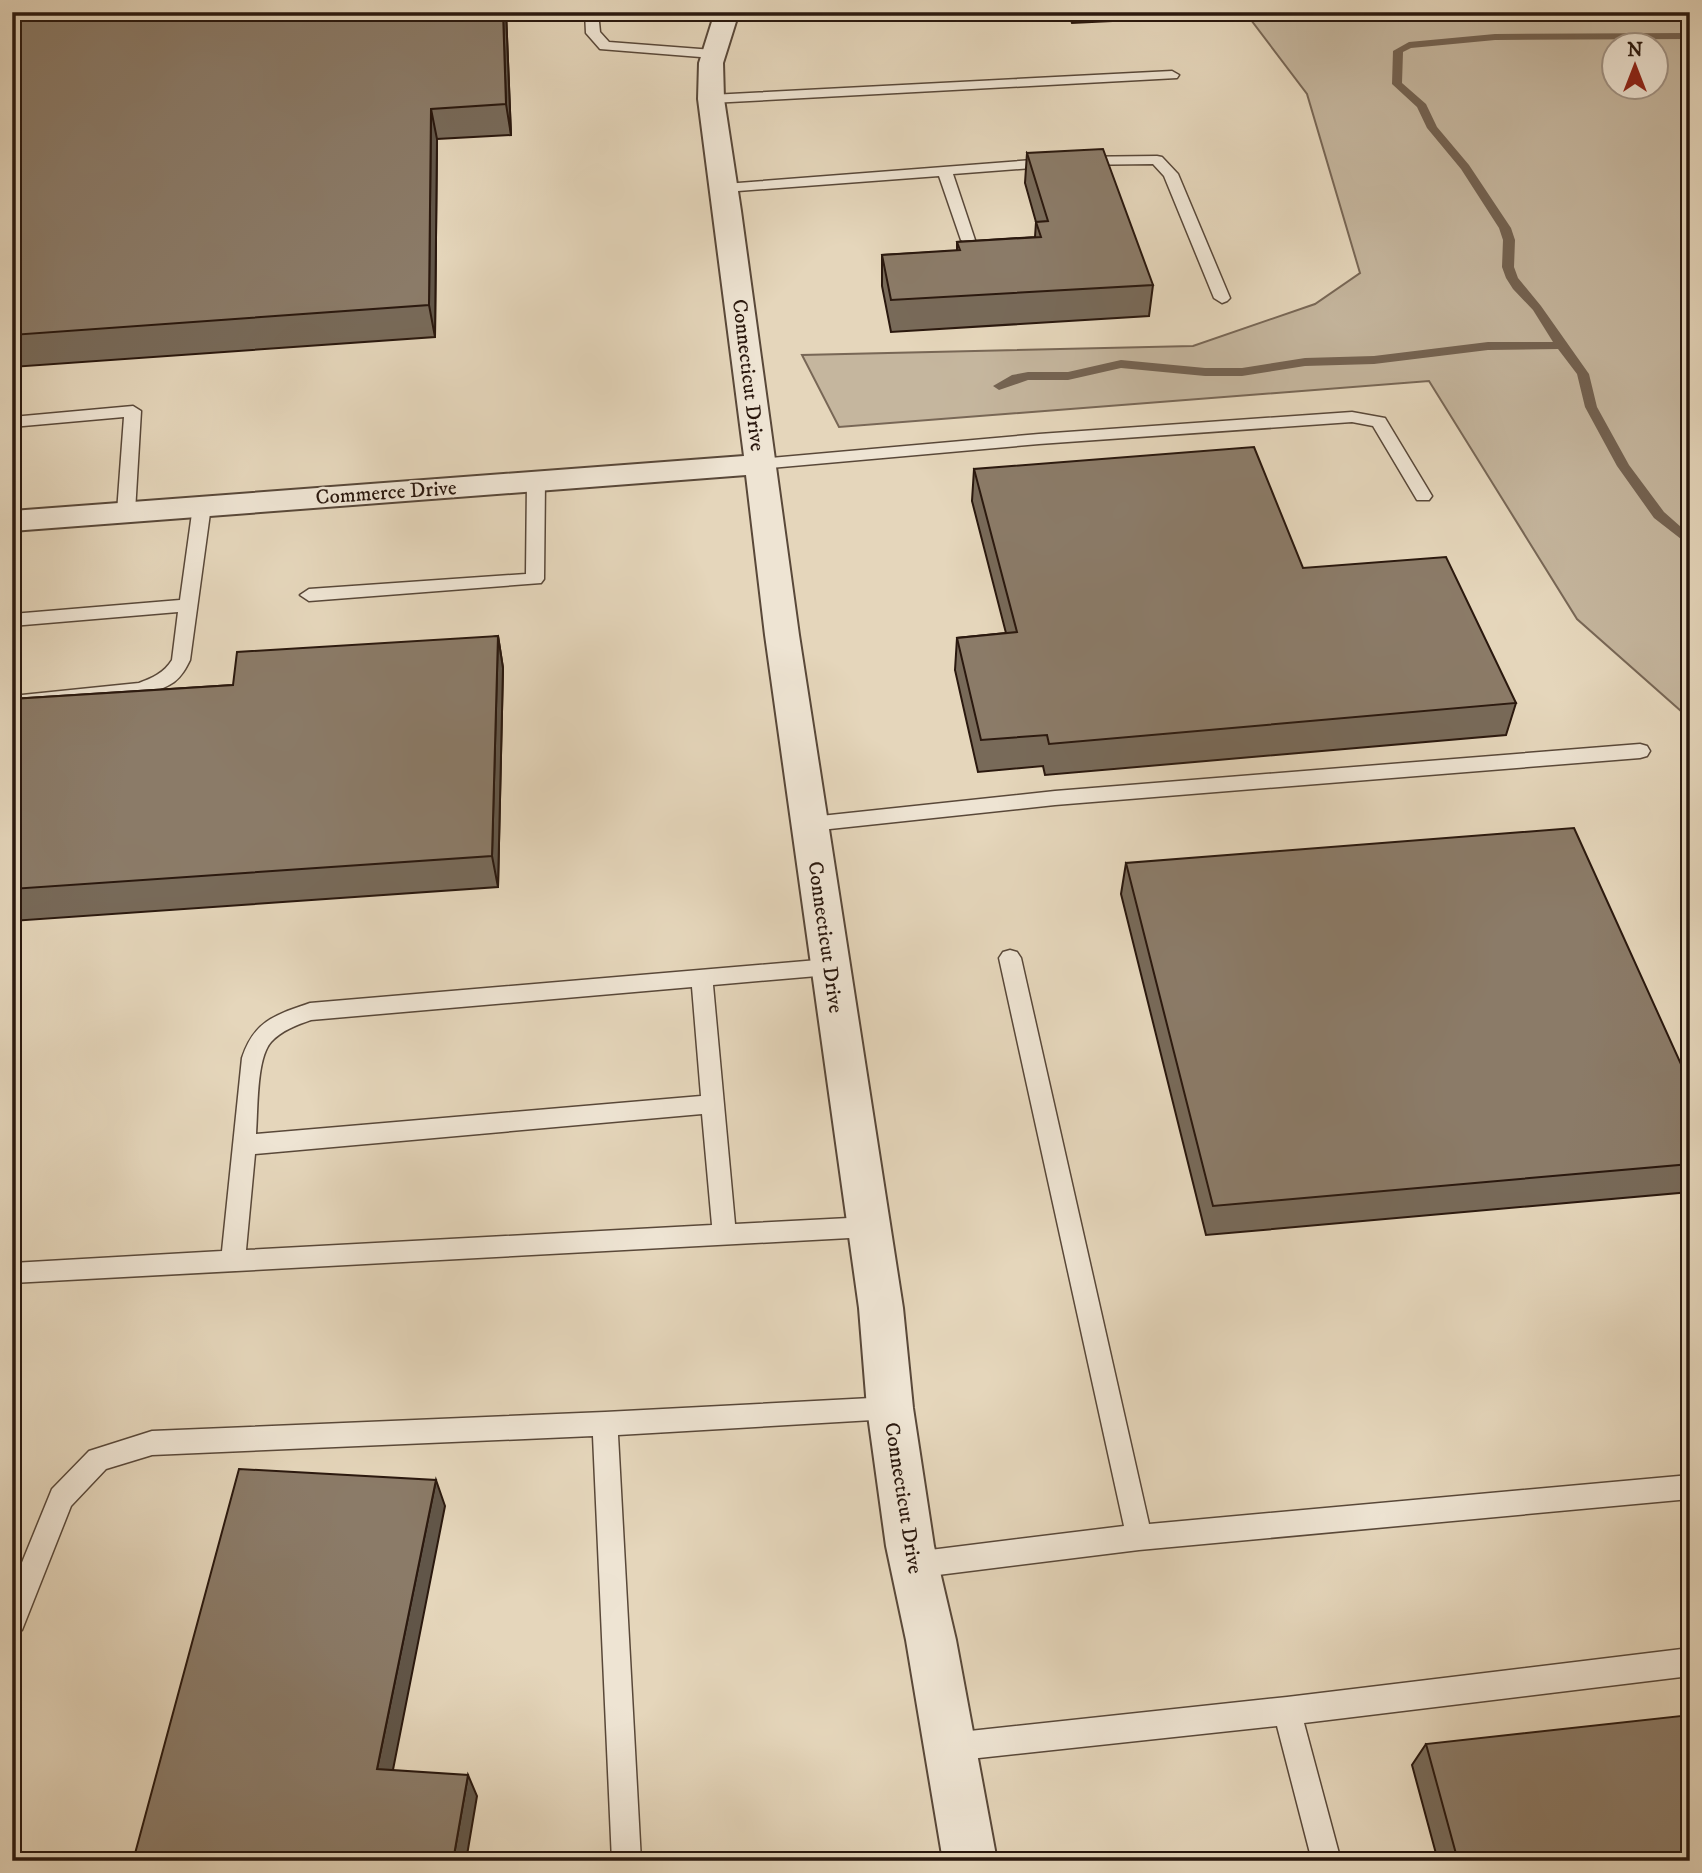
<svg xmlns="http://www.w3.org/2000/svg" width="1702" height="1873" font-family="'IM FELL DW Pica',serif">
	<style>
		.green { fill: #c5b69e; stroke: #786756; stroke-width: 2; fill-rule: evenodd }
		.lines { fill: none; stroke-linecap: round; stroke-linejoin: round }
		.stream { fill: #746352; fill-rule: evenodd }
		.lane-casing { stroke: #594839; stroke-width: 3 }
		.street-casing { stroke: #594839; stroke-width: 4 }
		.lane { fill: #eee4d3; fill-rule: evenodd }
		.street { fill: #eee4d3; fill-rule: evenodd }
		.wall { fill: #786a59; stroke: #2a180e; stroke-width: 2 }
		.shaded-wall { fill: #615649; stroke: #2a180e; stroke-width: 2 }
		.building { fill: #8b7b68; stroke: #2a180e; stroke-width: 2 }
		.labels { text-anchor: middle; stroke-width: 5; stroke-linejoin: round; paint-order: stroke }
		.street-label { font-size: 21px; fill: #2a180e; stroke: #eee4d3 }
	</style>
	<rect width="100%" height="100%" fill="#e5d6bb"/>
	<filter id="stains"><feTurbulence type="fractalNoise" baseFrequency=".00286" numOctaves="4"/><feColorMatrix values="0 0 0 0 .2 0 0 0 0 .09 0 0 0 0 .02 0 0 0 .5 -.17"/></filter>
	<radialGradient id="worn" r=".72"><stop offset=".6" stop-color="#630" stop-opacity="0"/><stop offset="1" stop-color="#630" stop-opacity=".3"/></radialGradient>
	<path class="green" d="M1245,12h445v707l-113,-100 -148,-238 -590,46 -37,-72 391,-9 122,-42 45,-31 -53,-179zM1614,46h42v42h-42z"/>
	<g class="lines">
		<path class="stream" d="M1690,33v6l-195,1 -84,8 -8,4 -1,31 24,21 11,23 32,38 42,63 4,12 -1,27 4,11 23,28 48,68 8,33 32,58 35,47 26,23v11l-36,-28 -37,-52 -32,-59 -8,-33 -19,-25 -70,1 -114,14 -69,2 -63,10h-37l-84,-8 -53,12h-40l-29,10 -6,-4 19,-11 16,-3h40l53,-12 84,8h37l63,-10 69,-2 114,-14h65l-20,-32 -20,-21 -7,-11 -4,-11 1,-27 -4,-12 -38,-59 -34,-41 -10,-21 -25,-23 1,-33 16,-9 86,-8z"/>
		<defs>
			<path id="lane" d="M585,12h13l2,20 9,10 104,8 7,4 -7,4 -113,-9 -14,-16z
				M1172,71l7,4 -2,3 -466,25 -7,-4 7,-4z
				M1157,156l5,1 16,17 52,124 -3,3 -5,2 -8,-5 -50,-122 -11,-12 -82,1 -118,9 22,66 -7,4 -7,-4 -22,-64 -214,16 -7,-4 7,-4 346,-27z
				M133,406l8,5 -6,101 -9,5 -9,-5 7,-95 -112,10v-10z
				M1352,412l33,6 47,78 -3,4h-12l-44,-74 -21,-4 -313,22 -279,25 -8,-5 8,-5 279,-25z
				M536,476l9,5 -1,98 -3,4 -232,18 -9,-6 9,-6 217,-15 1,-93z
				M202,501l9,5 -21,154c-4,8 -8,16 -16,22 -32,22 -121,23 -162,28v-14l127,-13c13,-5 25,-10 33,-23l6,-48 -166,14v-12l168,-14 13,-94z
				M1640,744l7,2 3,5 -3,5 -7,2 -585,47 -244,26 -7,-2 -3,-5 3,-5 7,-2 244,-26z
				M1010,950l7,2 4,6 128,566 541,-49v24l-551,51 -225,28 -9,-4 -4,-9 4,-9 9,-4 210,-26 -125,-568 4,-6z
				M829,959l8,2 3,6 -3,6 -8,2 -116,10 22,239 133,-7 8,3 4,7 -4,7 -8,3 -856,46v-20l210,-12 20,-193c12,-37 33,-43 68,-55zM692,987l9,109 -445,38c2,-23 0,-75 15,-92 11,-12 26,-17 40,-22zM702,1114l10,111 -466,25 9,-96z
				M890,1397l9,3 4,8 -4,8 -9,3 -272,16 23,426h-29l-19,-425 -441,19 -46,14 -35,37 -49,124 -10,4v-47l40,-98 37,-38 63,-20 453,-19z
				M1690,1648v28l-386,47 37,138h-29l-35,-135 -326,35 -10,-4 -4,-10 4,-10 10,-4 336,-36z"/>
			<path id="street" d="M715,12h24l-16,51 1,36 17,112 58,424 104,673 10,100 21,138 22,94 41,221h-54l-37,-221 -20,-94 -19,-138 -8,-100 -94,-673 -19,-160 -734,56v-20l732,-55 -46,-357 1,-36z"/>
		</defs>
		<use href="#lane" class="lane-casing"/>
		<use href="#street" class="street-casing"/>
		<use href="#lane" class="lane"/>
		<use href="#street" class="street"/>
	</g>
	<path class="wall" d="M12,12h494l5,123 -74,4 -2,198 -423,30z
		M874,12h280l-1,7 -81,4 -3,-9 -129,6 -2,-7 -63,2z
		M1027,153l126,132 -4,31 -258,16 -9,-46v-31l75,-4v-9l78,-5 1,-15 -11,-39z
		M974,469l329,99 213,135 -10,32 -461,40 -2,-9 -65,6 -23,-102 2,-32 49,-5 -34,-132z
		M498,636l5,32 -5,219 -486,34v-222l221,-14z
		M1126,863l564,221v108l-484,43 -85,-341z
		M1426,1744l264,117h-252l-26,-96z"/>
	<path class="shaded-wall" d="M503,12h3l5,123 -5,-31z
		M431,109l6,30 -2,198 -6,-32z
		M498,636l5,32 -5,219 -6,-31z
		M436,1480l9,26 -56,284 -12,-21z
		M468,1775l9,21 -11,65h-13z"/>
	<path class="building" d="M12,12h491l3,92 -75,5 -2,196 -417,30z
		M1103,149l50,136 -262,15 -9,-45 78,-5 -3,-8 84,-5 -5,-15 12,-1 -21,-68z
		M1254,447l49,121 143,-11 70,146 -467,41 -2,-9 -66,5 -24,-102 60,-6 -43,-163z
		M498,636l-6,220 -480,33v-190l221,-14 4,-33z
		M1574,828l116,256v80l-477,42 -87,-343z
		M239,1469l197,11 -59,289 91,6 -15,86h-320z
		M1690,1715v146h-232l-32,-117z"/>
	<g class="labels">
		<g class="street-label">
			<text transform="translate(749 375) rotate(83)" y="7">Connecticut Drive</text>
			<text transform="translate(386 492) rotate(-4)" y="7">Commerce Drive</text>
			<text transform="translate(826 937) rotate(82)" y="7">Connecticut Drive</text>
			<text transform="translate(904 1498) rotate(81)" y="7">Connecticut Drive</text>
		</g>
	</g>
	<rect width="1702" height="1873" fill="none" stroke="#e5d6bb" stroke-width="42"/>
	<rect x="14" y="14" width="1674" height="1845" fill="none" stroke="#2a180e" stroke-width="3.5"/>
	<rect x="21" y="21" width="1660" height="1831" fill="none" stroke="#2a180e" stroke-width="2"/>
	<g transform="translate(1635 66)"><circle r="33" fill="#eee4d3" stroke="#a09284" stroke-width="2"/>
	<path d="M0-5L12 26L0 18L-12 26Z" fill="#8f2418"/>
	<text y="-10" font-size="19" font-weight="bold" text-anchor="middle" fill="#2a180e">N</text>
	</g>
	<rect width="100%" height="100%" filter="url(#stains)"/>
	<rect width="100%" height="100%" fill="url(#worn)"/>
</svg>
